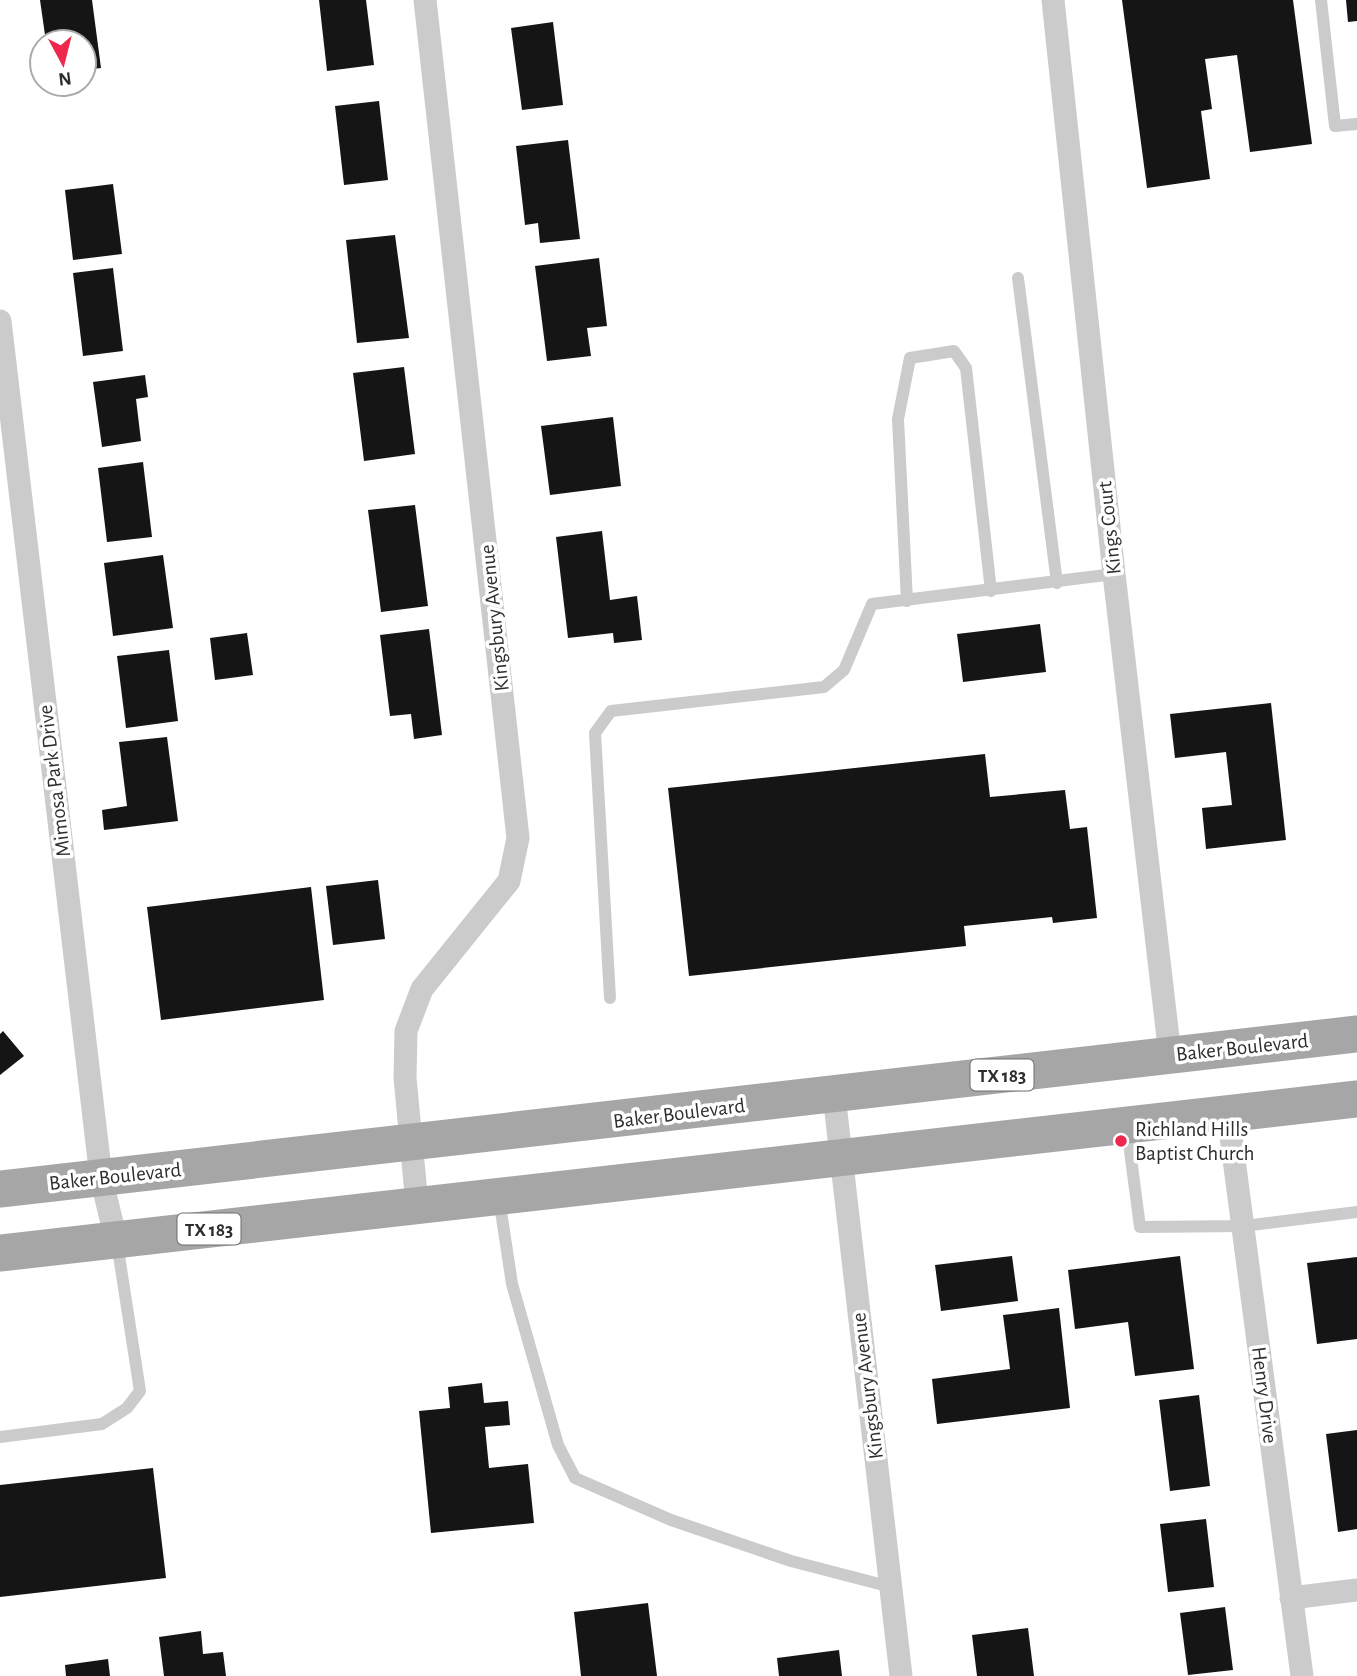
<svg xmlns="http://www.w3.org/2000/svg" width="1357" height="1676" font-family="'Alegreya Sans',sans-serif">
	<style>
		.building { fill: #151515 }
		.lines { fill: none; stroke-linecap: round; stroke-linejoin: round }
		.service { stroke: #cbcbcb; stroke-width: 12 }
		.minor { stroke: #cbcbcb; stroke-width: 23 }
		.primary { stroke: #a6a6a6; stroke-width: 37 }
		.poi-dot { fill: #ee274d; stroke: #fff; stroke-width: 2.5 }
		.labels { text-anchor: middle; stroke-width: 7; stroke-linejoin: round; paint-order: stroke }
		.shield { fill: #fff; stroke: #6d6d6d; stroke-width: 2 }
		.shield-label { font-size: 19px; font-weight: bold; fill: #2e2e2e }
		.street-label { font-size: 21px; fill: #2e2e2e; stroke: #fff }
		.poi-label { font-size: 21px; fill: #2e2e2e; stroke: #fff; text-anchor: start }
	</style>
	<rect width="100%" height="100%" fill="#fff"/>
	<path class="building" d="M40,0h52l9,68 -17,2v-28h-38z
		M319,0h47l8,65 -47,6z
		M1122,0h171l19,144 -62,8 -13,-97 -32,4 7,50 -11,2 9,68 -63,9z
		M1346,0h11v21l-9,1z
		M553,22l10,83 -41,5 -11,-82z
		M379,101l9,79 -44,5 -9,-79z
		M568,140l12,99 -40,4 -2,-20 -13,2 -9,-79z
		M113,184l9,70 -49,6 -8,-70z
		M395,235l14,103 -52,5 -11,-103z
		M599,258l8,68 -20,2 4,28 -44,5 -12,-95z
		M113,268l10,83 -40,5 -10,-83z
		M404,367l11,87 -51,7 -11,-88z
		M145,375l3,22 -12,2 5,42 -39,6 -9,-65z
		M613,417l8,69 -71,9 -9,-69z
		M143,462l9,75 -45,5 -9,-74z
		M415,505l13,101 -47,6 -13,-102z
		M602,531l8,69 27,-4 5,44 -28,3 -1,-10 -45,5 -12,-101z
		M163,555l10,73 -60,8 -9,-73z
		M1040,624l6,48 -83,10 -6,-48z
		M429,629l13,106 -28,4 -3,-25 -21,2 -10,-81z
		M247,633l6,42 -38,5 -5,-42z
		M169,650l9,71 -52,7 -9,-72z
		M1271,703l15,137 -80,9 -4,-41 30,-3 -6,-53 -51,6 -5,-44z
		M167,737l11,84 -74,9 -2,-20 25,-4 -8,-64z
		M985,754l5,43 75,-7 5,39 17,-2 10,91 -44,5 -1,-6 -88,9 2,20 -277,30 -21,-188z
		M378,880l7,59 -52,6 -7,-59z
		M311,887l13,113 -163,20 -14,-113z
		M3,1031l21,25 -24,19v-41z
		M1012,1256l6,45 -77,10 -6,-46z
		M1180,1256l14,113 -59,7 -7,-54 -53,7 -7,-59z
		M1357,1257v82l-40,5 -10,-81z
		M1059,1308l11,100 -133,16 -5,-45 78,-10 -7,-54z
		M482,1383l2,20 24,-2 2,24 -25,2 4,41 39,-4 6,59 -103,10 -12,-122 31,-3 -2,-21z
		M1199,1395l11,91 -40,5 -11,-91z
		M1357,1430v99l-19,3 -12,-98z
		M153,1468l13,110 -166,19v-112z
		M1206,1519l8,68 -46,5 -8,-68z
		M648,1603l9,73h-76l-7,-64z
		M1225,1607l8,63 -45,5 -8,-62z
		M1028,1628l6,48h-57l-5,-41z
		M201,1631l2,23 20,-2 3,24h-62l-5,-39z
		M839,1650l3,26h-63l-2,-18z
		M108,1659l2,17h-44l-1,-11z"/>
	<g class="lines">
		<path class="service" d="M1321,0l14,126 22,-2
			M1018,278l39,305
			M907,601l-9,-182 12,-61 44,-7 12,17 25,223
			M610,998l-15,-265 16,-22 213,-24 20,-17 28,-66 242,-30
			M1127,1128l13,99 103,-1 114,-14
			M499,1198l13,86 46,161 17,33 96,42 120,41 100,26
			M0,1437l102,-13 25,-16 13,-17 -23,-148"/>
		<path class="minor" d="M1053,0l61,574 56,481
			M0,321l101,856 15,63
			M834,1095l67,581
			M1228,1114l74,562
			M417,1204l-12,-126 1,-47 16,-42 87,-108 9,-43 -93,-838
			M1291,1598l66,-8"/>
		<path class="primary" d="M0,1189l1357,-155
			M0,1253l1357,-154"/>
	</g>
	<circle class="poi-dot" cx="1121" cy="1141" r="7"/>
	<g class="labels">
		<g class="shield">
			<rect x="970.5" y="1059.5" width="63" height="31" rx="5"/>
			<rect x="177.5" y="1213.5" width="63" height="31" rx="5"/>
		</g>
		<g class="shield-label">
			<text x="1002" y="1082">TX 183</text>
			<text x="209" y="1236">TX 183</text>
		</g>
		<g class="street-label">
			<text transform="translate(1109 528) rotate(-96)" y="7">Kings Court</text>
			<text transform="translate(494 618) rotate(-96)" y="7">Kingsbury Avenue</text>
			<text transform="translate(54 781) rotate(-97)" y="7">Mimosa Park Drive</text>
			<text transform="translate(1242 1047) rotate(-6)" y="7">Baker Boulevard</text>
			<text transform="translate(679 1113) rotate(-7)" y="7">Baker Boulevard</text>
			<text transform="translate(115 1176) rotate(-6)" y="7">Baker Boulevard</text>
			<text transform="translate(867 1386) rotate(-97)" y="7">Kingsbury Avenue</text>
			<text transform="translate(1265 1395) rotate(83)" y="7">Henry Drive</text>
		</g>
		<g class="poi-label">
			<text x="1135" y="1136">Richland Hills<tspan x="1135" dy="24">Baptist Church</tspan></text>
		</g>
	</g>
	<g transform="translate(63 63) rotate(173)"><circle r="33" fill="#ffffff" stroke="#ababab" stroke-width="2"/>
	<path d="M0-5L12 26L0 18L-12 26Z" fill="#ee274d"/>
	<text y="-10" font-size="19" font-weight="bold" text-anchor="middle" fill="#2e2e2e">N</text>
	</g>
</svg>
